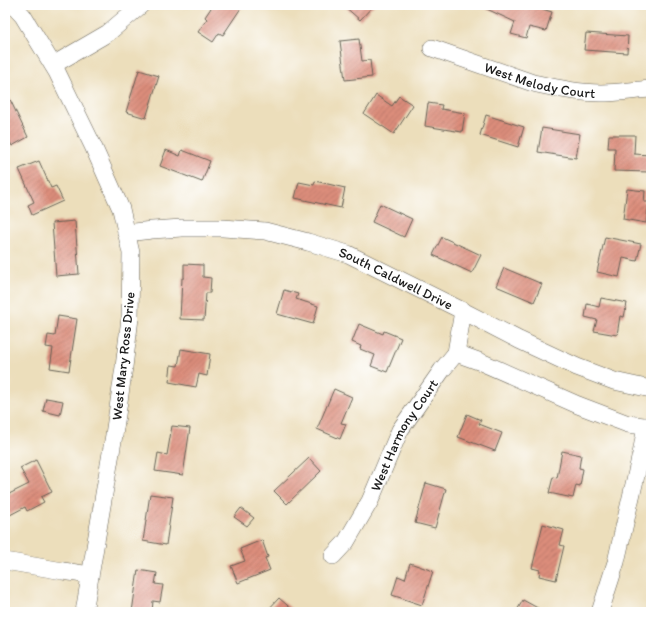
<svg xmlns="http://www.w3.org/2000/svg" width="656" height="617" font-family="Itim,sans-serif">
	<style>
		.building { fill: url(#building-hatch) }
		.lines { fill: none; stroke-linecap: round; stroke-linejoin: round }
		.minor-casing { stroke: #656054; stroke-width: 18 }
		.minor { stroke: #fff; stroke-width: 17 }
		.labels { text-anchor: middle; stroke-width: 3.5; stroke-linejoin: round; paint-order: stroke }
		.street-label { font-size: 14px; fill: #1c1c1c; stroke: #fff }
	</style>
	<defs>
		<pattern id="building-hatch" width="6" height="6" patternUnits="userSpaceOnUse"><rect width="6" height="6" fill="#dc8d7c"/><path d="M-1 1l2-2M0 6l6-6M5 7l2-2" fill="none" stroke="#b27265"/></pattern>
	</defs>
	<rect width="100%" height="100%" fill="#fff"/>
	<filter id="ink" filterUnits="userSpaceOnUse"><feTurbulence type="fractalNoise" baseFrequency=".025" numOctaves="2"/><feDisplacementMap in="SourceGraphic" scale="8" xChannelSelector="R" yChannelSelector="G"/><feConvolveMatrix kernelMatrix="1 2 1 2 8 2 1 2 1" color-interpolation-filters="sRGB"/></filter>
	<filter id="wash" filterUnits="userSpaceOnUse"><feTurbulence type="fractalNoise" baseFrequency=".012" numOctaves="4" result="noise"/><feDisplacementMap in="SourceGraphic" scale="16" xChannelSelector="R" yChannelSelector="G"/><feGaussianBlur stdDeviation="0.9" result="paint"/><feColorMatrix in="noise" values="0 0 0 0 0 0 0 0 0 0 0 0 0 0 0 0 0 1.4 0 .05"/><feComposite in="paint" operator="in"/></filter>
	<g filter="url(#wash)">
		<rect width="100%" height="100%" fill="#ecdebb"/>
		<g id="blocks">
			<path class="building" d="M213,5h30l-20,30 -4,-2 -6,9 -15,-10 9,-13 -2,-2z
				M343,5h31l-14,15z
				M478,5h51l23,7 -6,19 -17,-4 -3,11 -15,-4 4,-12z
				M586,33l42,3 -1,17 -43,-3z
				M359,39l3,22 8,-1 2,17 -27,3 -5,-39z
				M139,70l20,6 -13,42 -20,-6z
				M5,89l23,48 -16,9 -7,-14z
				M376,95l16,11 7,-10 14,9 -19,29 -30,-20z
				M428,103l14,2 -1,4 24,4 -3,19 -37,-6z
				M486,115l38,12 -6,20 -38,-12z
				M542,128l38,6 -4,24 -38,-6z
				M609,135h26l-1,19 16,1 -1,17 -35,-1 1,-23h-7z
				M166,150l14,6 2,-6 28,11 -8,21 -42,-16z
				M39,161l12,27 5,-2 7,15 -31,14 -4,-10 6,-3 -15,-33z
				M315,181l30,7 -4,20 -46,-10 4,-16 15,3z
				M627,189l18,2 -1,11h5l-3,21 -23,-4z
				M380,204l32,15 -8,18 -32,-15z
				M75,221l4,53 -23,2 -4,-53z
				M442,237l39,18 -9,18 -39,-18z
				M605,237l36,7 -4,17 -14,-3 -4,19 -22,-5z
				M184,264l19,1v12l8,1 -1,15h-4l-2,27 -24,-1 2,-41h2z
				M504,268l38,16 -8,18 -38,-16z
				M284,290l14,4 -2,5 22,7 -5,18 -36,-10z
				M601,298l26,5 -3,14 -4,-1 -3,19 -23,-4 3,-11 -12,-3 2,-13 12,3z
				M58,316l19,3 -8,52 -19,-3 3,-20 -7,-1 2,-12 7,1z
				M359,324l24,10 1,-3 17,7 -14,34 -16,-6 4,-11 -15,-6 1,-3 -9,-4z
				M181,349l29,5 -3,22 -8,-2 -3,13 -27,-5 2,-17 7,1z
				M334,389l18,8 -11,26 5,1 -6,15 -23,-10z
				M46,398l17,3 -3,14 -17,-4z
				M467,414l14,6 -2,4 23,9 -7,18 -37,-14z
				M172,426l18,2 -7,47 -28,-4 3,-18 9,2z
				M562,451l19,4 -2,13 4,1 -3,17 -4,-1 -3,13 -24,-5 4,-16 4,1z
				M309,458l12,13 -34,33 -13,-13z
				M36,460l16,32 -11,5 3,5 -17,9 -2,-4 -15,8 -5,-9v-10l24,-12 -9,-16z
				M426,483l20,6 -11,39 -20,-5z
				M150,494l23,3 -7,48 -23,-4z
				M241,508l13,10 -7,8 -13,-9z
				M543,524l21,6 -4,15 4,1 -8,34 -17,-4 1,-6 -8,-2z
				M262,540l6,17 -3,1 5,12 -32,13 -7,-17 14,-5 -5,-12z
				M410,563l23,8 -11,34 -30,-10 6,-19 7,3z
				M138,570l19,3 -2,11 8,1 -3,17 -7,-1 -1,11h-20z
				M279,598l16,14h-29z
				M523,600l22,12h-29z"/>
		</g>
	</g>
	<g filter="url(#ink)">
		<use href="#blocks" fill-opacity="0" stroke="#656054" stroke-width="1"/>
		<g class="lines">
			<defs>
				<g id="minor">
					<path d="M13,5l10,11 34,56 36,74 28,63 10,44 -1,65 -6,49 -10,68 -30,177"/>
					<path id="s1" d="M432,48l101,35c23,5 45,10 68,10 17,0 34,-3 50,-4"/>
					<path d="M53,65l55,-32 33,-28"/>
					<path id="s2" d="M126,233l26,-3 30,-2h41l42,3 43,11 40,12 115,57 56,29 58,27 37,14 37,8"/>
					<path d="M456,353l25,9 97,43 50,19 23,3"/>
					<path id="s3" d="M333,556l13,-14 24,-41 30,-71 42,-60 14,-17 7,-42"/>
					<path d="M5,561l58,10 27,4"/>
					<path d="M600,612l16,-50 25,-108 5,-28"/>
				</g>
			</defs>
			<use href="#minor" class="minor-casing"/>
			<use href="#minor" class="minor"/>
		</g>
	</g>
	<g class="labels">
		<g class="street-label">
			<text dy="5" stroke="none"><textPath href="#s1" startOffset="113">West Melody Court</textPath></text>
			<text dy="5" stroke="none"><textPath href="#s2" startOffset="279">South Caldwell Drive</textPath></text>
			<text transform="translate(123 356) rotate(-84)" y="5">West Mary Ross Drive</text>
			<text dy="5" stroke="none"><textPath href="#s3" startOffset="141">West Harmony Court</textPath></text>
		</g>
	</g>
	<rect width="656" height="617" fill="none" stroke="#fff" stroke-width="20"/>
</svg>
